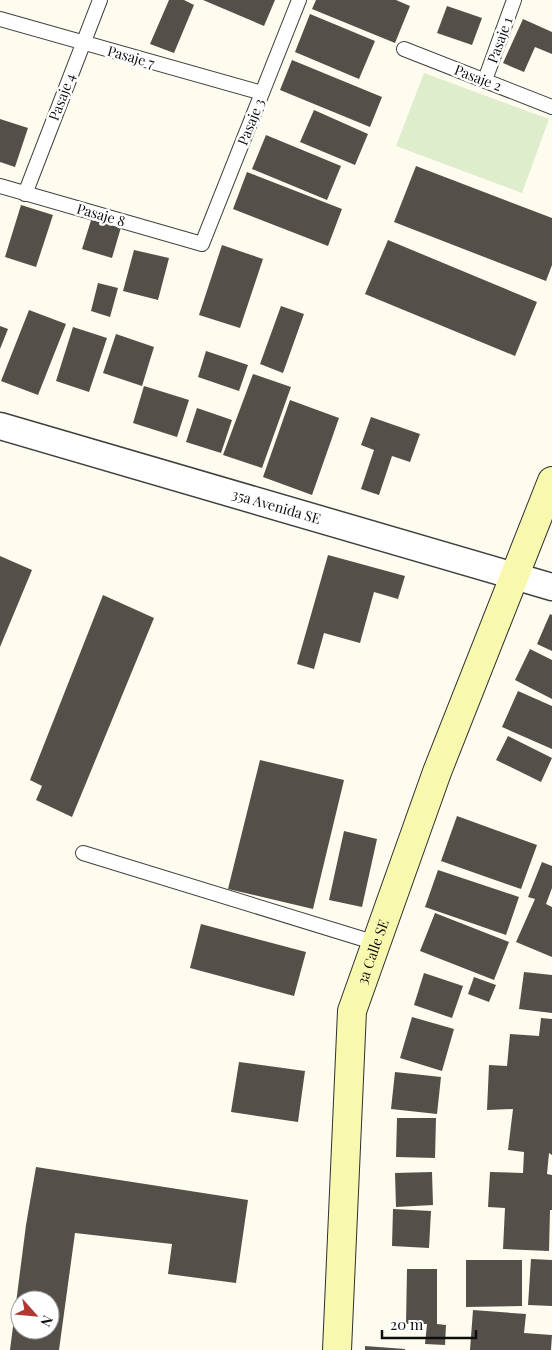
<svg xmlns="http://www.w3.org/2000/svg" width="552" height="1350" font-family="'Playfair Display',serif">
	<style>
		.pitch { fill: #deedcc }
		.building { fill: #554f4a; fill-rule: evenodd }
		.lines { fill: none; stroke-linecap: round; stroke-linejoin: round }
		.lane-casing { stroke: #404040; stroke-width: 16 }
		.street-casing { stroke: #404040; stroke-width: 29 }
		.secondary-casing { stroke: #2f2f2f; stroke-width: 30 }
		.lane { stroke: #fff; stroke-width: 14 }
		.street { stroke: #fff; stroke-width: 26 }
		.secondary { stroke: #f8f8af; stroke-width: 28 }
		.labels { text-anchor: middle; stroke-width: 5; stroke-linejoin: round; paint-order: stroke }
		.street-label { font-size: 14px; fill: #0d0d0d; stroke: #fff }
	</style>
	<rect width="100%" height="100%" fill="#fefcee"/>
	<path class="pitch" d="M424,73l125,46 -27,74 -126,-47z"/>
	<path class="building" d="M169,0h15l10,5 -20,48 -24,-9z
		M203,0h72l-11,26z
		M316,0h80l14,6 -15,37 -83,-34z
		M447,6l35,12 -10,27 -35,-12z
		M310,14l65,27 -16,38 -64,-27z
		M523,19l29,13v22l-17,-7 -11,25 -21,-9z
		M292,60l90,37 -12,30 -90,-37z
		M314,110l54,24 -13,31 -55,-23z
		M0,119l28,9 -13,39 -15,-5z
		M266,135l75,31 -14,34 -75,-31z
		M416,166l136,52v47l-6,16 -152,-59z
		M247,172l95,37 -14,37 -95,-37z
		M21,205l32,10 -17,52 -31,-10z
		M93,214l29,10 -10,34 -30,-9z
		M388,240l149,62 -22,54 -150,-62z
		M222,245l41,14 -23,69 -41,-13z
		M134,250l35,8 -11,42 -35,-9z
		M98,283l20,5 -8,29 -19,-6z
		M281,306l23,8 -21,59 -23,-9z
		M29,310l37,14 -28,71 -37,-14z
		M0,326l8,3 -8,20z
		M73,327l34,11 -18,54 -33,-11z
		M116,334l38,13 -12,39 -39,-13z
		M206,351l42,14 -9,26 -41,-14z
		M253,374l38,13 -29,81 -39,-13z
		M144,386l45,14 -12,37 -44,-14z
		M290,400l49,18 -27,77 -49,-18z
		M197,408l35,12 -11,33 -35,-11z
		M371,417l49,17 -10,28 -18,-6 -13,39 -18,-6 13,-39 -13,-5z
		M328,555l77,21 -7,23 -24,-7 -14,51 -36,-10 -10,36 -17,-5z
		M0,556l32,14 -32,77z
		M103,595l51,23 -82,199 -36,-17 6,-14 -12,-6z
		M550,614l2,1v36l-15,-7z
		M530,649l22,11v39l-37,-19z
		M518,691l34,15v43l-50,-22z
		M508,736l44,22 -11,24 -45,-22z
		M260,760l84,20 -31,129 -85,-20z
		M457,816l80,29 -16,44 -80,-28z
		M344,831l33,8 -15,68 -33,-7z
		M542,862l10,4v22l-6,16 6,3v50l-36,-15 19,-43 -7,-2z
		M438,870l81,27 -13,38 -81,-28z
		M435,913l74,29 -15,38 -74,-29z
		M201,924l105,28 -12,44 -104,-28z
		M524,972l28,3v38l-33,-4z
		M424,973l39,13 -11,32 -38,-13z
		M474,977l22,8 -7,17 -21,-8z
		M412,1017l42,12 -12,42 -42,-13z
		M541,1018l11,1v136l-3,-2 -2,21 5,1v35h-2l-1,41 -46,-2 2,-41 -17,-1 2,-35 33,1 1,-21 -16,-2 5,-41 -26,1 2,-45 18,1 3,-32 29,2z
		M239,1062l66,9 -7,51 -67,-10z
		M395,1072l46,5 -4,37 -46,-5z
		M397,1118h39l-1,40 -39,-1z
		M36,1167l212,33 -12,83 -68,-9 4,-30 -97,-11 -16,117h-49l16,-125zM20,1300h30v30h-30z
		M432,1172l1,33 -37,2 -1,-34z
		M393,1209l38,2 -2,37 -37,-2z
		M531,1259l21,1v46l-24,-1z
		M466,1260h56v46l-56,1z
		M407,1269h30v55l9,1 -1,20 -20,-1 2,-20h-21z
		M473,1310l53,4 -2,19 28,2 -1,15h-81z
		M365,1346l40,3v1h-40z"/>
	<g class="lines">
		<defs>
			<path id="lane" d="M0,19l262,74
				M404,49l148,58
				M485,80l29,-80
				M0,186l202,58 97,-244
				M25,194l75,-194
				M83,853l293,90"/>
			<g id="street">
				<path id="s1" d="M0,426l552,161"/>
			</g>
			<g id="secondary">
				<path id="s2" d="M337,1350l15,-339 85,-239 115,-291"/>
			</g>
		</defs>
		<use href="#lane" class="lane-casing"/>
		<use href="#street" class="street-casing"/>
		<use href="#secondary" class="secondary-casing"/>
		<use href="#lane" class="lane"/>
		<use href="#street" class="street"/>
		<use href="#secondary" class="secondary"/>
	</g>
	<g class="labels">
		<g class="street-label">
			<text transform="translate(500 40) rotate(-70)" y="5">Pasaje 1</text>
			<text transform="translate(131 57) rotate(16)" y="5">Pasaje 7</text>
			<text transform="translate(478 78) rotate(21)" y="5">Pasaje 2</text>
			<text transform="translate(62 97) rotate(-69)" y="5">Pasaje 4</text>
			<text transform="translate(251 122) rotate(-68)" y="5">Pasaje 3</text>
			<text transform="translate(101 215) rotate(16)" y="5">Pasaje 8</text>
			<text dy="5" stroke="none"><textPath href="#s1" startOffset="288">35a Avenida SE</textPath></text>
			<text dy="5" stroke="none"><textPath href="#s2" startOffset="402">3a Calle SE</textPath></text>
		</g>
	</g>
	<g transform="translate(35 1315) rotate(117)"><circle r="24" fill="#ffffff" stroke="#9e9e9e"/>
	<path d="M0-4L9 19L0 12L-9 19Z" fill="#b13931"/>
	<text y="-8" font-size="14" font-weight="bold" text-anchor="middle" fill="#0d0d0d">N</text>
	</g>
	<path d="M382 1330v8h94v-8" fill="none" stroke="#0d0d0d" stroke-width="2.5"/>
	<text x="390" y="1330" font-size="15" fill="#0d0d0d" stroke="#ffffff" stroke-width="4" paint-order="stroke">20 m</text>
</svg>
